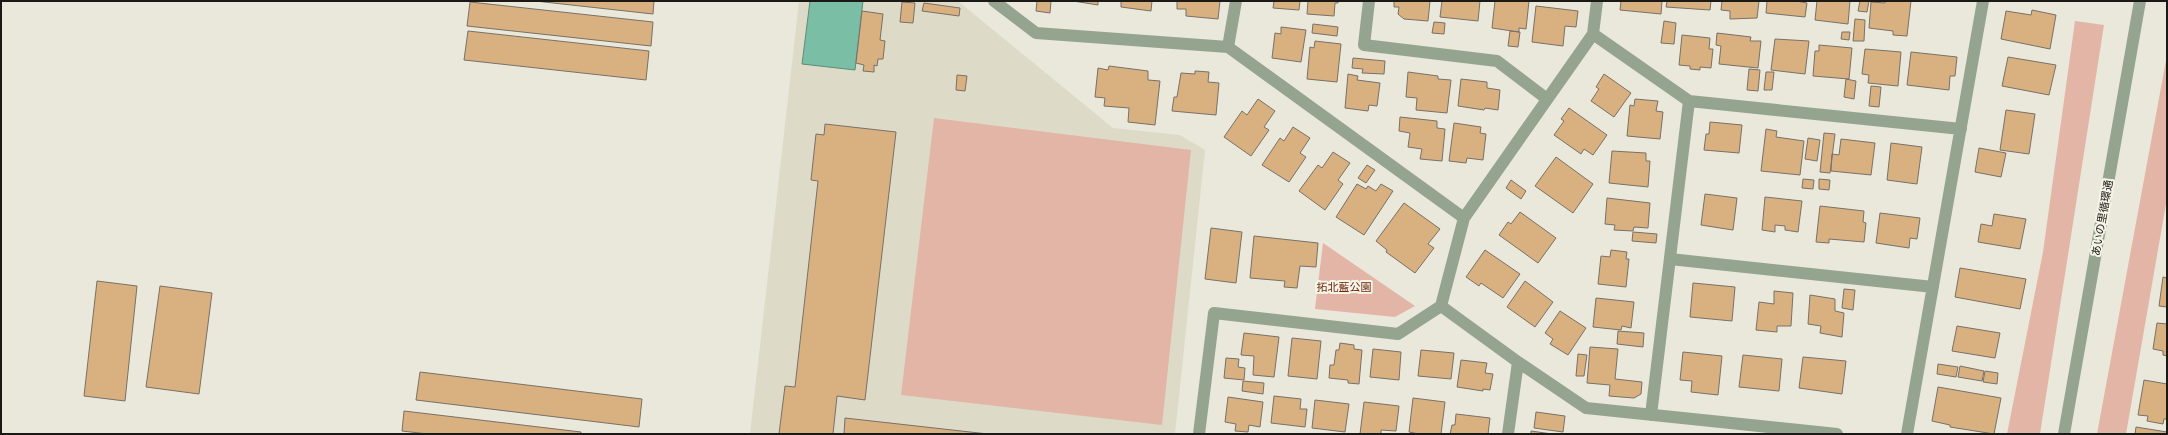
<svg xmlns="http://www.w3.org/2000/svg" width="2168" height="435" font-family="Rubik,'Noto Sans JP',sans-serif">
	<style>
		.built { fill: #dddbc7 }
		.green { fill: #e3b5a6 }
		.water { fill: #7abea5; stroke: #5d8c7a }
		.building { fill: #d9b180; stroke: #797067 }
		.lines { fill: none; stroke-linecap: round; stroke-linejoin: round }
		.minor { stroke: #94a48e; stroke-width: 12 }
		.tertiary { stroke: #94a48e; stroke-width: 12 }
		.labels { text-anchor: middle; stroke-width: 4; stroke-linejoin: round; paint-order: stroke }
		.street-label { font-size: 11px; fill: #1a1915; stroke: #f6f5e8 }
		.park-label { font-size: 11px; fill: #6e260c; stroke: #f6f5e8 }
	</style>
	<rect width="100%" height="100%" fill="#e9e8db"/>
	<path class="built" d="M799,1h159l155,127 67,7 25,15 -30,284h-425z"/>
	<path class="green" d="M2075,21l29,4 -64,409h-33l36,-182z
		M2167,55v143l-41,236h-29z
		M934,118l257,32 -29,275 -261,-30z
		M1323,243l92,63 -20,11 -80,-8z"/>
	<path class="water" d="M810,1h53l-8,69 -53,-6z"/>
	<path class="building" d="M535,1h119l-1,13z
		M1037,1h14l-1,12 -14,-2z
		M1073,1h25v4z
		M1121,1h31l-1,10 -30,-4z
		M1177,1h43l-2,18 -32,-3v-7h-9z
		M1274,1h26l-1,9 -26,-2z
		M1308,1h30v2h-3l-1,13 -27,-2z
		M1394,1h36l-2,20 -24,-2 -6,-5 1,-7h-5z
		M1442,1h38l-2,20 -38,-4z
		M1495,1h34l-3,28 -7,-1v4l-27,-4z
		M1621,1h41l-1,13 -41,-4z
		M1667,1h44l-1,9 -44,-3z
		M1722,1h37l-2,17 -27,1v-8l-9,-1z
		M1767,1h29l11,2 -2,14 -39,-4z
		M1817,1h33l-2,23 -33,-4z
		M1860,1h9l-2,11 -9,-1z
		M1885,1h26l-4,35 -14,-1v-4l-24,-3 2,-26 14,1z
		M470,2l183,20 -2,24 -184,-20z
		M902,2l13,1 -2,20 -13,-1z
		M924,3l36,5 -1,8 -37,-5z
		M1536,6l42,5 -2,16 -11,-1 -2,20 -31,-4z
		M2032,10l24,5 -6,34 -49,-10 5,-28 25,4z
		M862,11l21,3 -3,26 5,1 -2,18h-5l-1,7 -3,-1v7l-11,-1 1,-6 -8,-2z
		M1855,19l10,1 -1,21h-11z
		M1664,21l12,2 -2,21 -13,-1z
		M1434,22l11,1 -1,11 -12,-1z
		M1313,24l25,3 -1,9 -25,-3z
		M1281,27l25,3 -5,32 -29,-4 3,-25 6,1z
		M468,31l181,20 -3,29 -182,-20z
		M1510,31l10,1 -2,15 -10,-1z
		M1842,32h8l-1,8 -8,-1z
		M1717,33l34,4 -1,4h11l-3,27 -39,-4 2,-18 -5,-1z
		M1682,35l28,3 -1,11h4l-2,19 -11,-1v3l-10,-1v-3l-11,-1z
		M1775,39l34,2 -4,33 -34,-4z
		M1315,41l26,3 -4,38 -30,-3 3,-32 4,1z
		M1819,45l33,3 -3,31 -36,-3 2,-25h4z
		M1865,49l36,3 -3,34 -30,-3 1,-8 -7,-1z
		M1911,52l46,5 -2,19h-5l-1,14 -42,-5z
		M2008,57l48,8 -7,30 -47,-9z
		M1353,58l32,3 -1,13 -22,-1 1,-4 -11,-1z
		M1109,66l39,5v9l12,1 -5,44 -27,-3 1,-14 -25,-2 1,-8 -10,-1 3,-29 10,2z
		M1749,69l11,1 -2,21 -11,-1z
		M1195,71l14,1 -1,10 11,1 -3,32 -44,-4 2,-14h3l4,-24 14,1z
		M1408,72l30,4v3l13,1 -4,33 -31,-3 1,-12 -11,-1z
		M1766,72h8l-2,18h-8z
		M1348,74l10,2 -1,4 23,3 -3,23 -8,-1 -1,6 -23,-3z
		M1604,74l27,19 -17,24 -23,-16 8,-12 -3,-2z
		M957,75l10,1 -2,15 -9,-1z
		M1461,79l26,3v6l13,2 -2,20 -13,-2 -1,2 -26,-4z
		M1846,79l10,2 -2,18 -10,-2z
		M1871,86l10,1 -2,20 -10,-1z
		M1258,99l17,12 -11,16 5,3 -18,26 -27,-19 18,-26 5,4z
		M1635,99l23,2 -2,10 7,1 -3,27 -33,-3 3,-31 4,1z
		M1569,108l38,27 -14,20 -9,-6 -3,5 -27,-19 10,-14 -3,-2z
		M2006,110l29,4 -6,40 -29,-4z
		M1400,117l37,4v7l8,1 -3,32 -22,-2 2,-10 -14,-2 2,-14 -11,-2z
		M1710,122l32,3 -3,28 -35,-3 2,-16h3z
		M1454,123l27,4 -1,6 6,1 -3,26 -16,-2 -1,5 -17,-2z
		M825,124l71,8 -31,268 -28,-4 -4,38h-54l6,-48 10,1 23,-206 -7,-1 5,-46 8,1z
		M1293,127l17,11 -10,15 6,4 -17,25 -27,-17 18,-27 4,3z
		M1766,129l11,2 -1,6 28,4 -4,34 -39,-4z
		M1824,133l11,1 -5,39 -10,-1z
		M1808,138l12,2 -3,21 -12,-2z
		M1841,139l34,4 -4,32 -40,-4 1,-17 7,1z
		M1891,143l31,4 -5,37 -30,-4z
		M1979,148l27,5 -5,24 -26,-5z
		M1612,151l34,2v8h4l-2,26 -39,-4z
		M1333,152l17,11 -12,17 5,4 -18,26 -26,-19 19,-26 4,3z
		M1556,157l37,27 -20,29 -38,-27z
		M1367,165l8,5 -9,13 -8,-5z
		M1803,179l11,1 -1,9 -11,-1z
		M1819,179l11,1 -1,10 -10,-1z
		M1511,180l15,11 -5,8 -15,-11z
		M1357,184l9,5 2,-3 8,5 5,-7 12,7 -29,44 -28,-18z
		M1705,194l32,4 -4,32 -32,-5z
		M1765,197l37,4 -4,31 -13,-2v-4l-10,-1v7l-13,-2z
		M1607,198l43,5 -2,25 -14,-1 -1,4 -19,-1 1,-5 -10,-1z
		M1404,203l36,26 -12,15 6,4 -19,25 -29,-21 1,-2 -11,-9z
		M1820,206l44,5 -1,11 3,1 -2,19 -35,-3v4l-13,-1z
		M1520,212l36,26 -18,25 -39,-28 9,-13 3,2z
		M1880,213l40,5 -3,21 -7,-1 -1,10 -33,-5z
		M1994,214l32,5 -6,30 -42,-7 3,-18 11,2z
		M1211,228l31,4 -6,51 -31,-4z
		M1633,232l24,2 -1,9 -24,-2z
		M1254,236l64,7 -2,24 -16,-1 -3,22 -13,-1 1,-6 -35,-3z
		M1485,250l35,24 -17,24 -22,-15 -2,3 -13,-9z
		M1611,250l16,2 -1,7h3l-3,28 -28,-3 3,-28 9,1z
		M1960,268l66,11 -6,30 -65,-12z
		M2163,277l4,1v29l-8,-1z
		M97,281l40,5 -12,115 -41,-5z
		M1525,281l28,21 -18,25 -28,-20z
		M1693,283l42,4 -3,34 -42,-4z
		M160,286l52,7 -13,101 -53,-7z
		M1844,289l11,1 -2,20 -11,-2z
		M1774,291l19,2 -2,33h-14v6l-21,-2 3,-28 15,2z
		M1810,295l25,4v12l9,2 -2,24 -22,-4 1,-7 -13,-2z
		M1596,298l38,4 -3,26 -9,-2 -1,4 -28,-3z
		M1560,311l26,17 -18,27 -18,-11 3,-5 -8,-6z
		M2157,323l10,1v32l-4,-1v-4l-10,-2z
		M1957,326l43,7 -5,25 -43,-7z
		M1618,331l26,2 -1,14 -26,-3z
		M1244,333l35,4 -5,40 -21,-2 1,-19 -13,-1z
		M1292,338l29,3 -4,38 -29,-3z
		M1340,343l14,2v4l8,1 -3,34 -11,-1v-3l-19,-2 1,-13h4l2,-15h3z
		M1590,347l28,2 -3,30 27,3 -1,12 -7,4 -25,-2 1,-11 -23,-2z
		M1373,349l28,3 -2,28 -29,-3z
		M1421,350l33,3 -3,26 -33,-3z
		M1683,352l39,4 -4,39 -27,-3 1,-11 -12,-1z
		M1578,354l9,1 -3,21h-8z
		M1743,355l39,4 -3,32 -40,-4z
		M1803,357l43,4 -4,33 -43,-6z
		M1226,358l13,1 -1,8 7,1 -1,12 -20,-2z
		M1461,360l26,3 -2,10 8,1 -3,16 -7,-1v2l-26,-4z
		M1938,364l20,3 -2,10 -19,-3z
		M1960,366l24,5 -2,10 -24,-4z
		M1985,371l13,2 -1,11 -14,-2z
		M420,372l222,27 -3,28 -223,-27z
		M2144,380l23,4v35h-3l-1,5 -16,-3 1,-5 -10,-1z
		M1243,381l21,2 -1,11 -21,-3z
		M1938,387l63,11 -7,36 -44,-7v-2l-18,-4z
		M1274,396l27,3 -1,10h7l-2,18 -34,-4z
		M1228,397l35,5 -3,25 -11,-2 -1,7 -13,-1 1,-7 -11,-2z
		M1413,398l32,4 -4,32h-22l-10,-2z
		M1315,400l34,4 -4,28 -33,-4z
		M1364,402l35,4 -3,25 -15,-1v4h-21z
		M404,411l177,21v2h-153l-26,-3z
		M1536,412l29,4 -2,16 -29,-4z
		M1456,414l34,4 -2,16h-38l2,-9h3z
		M845,418l143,16h-144z
		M2136,427l31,5v2h-32z
		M1531,431l21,3h-21z"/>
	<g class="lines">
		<path class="minor" d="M994,1l42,32 192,14 236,171
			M1369,1l-5,44 133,16 50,38
			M1593,34l96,67 -38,314
			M1228,47l8,-46
			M1689,101l272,28
			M1670,259l263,28
			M1441,306l77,56 -10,72
			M1518,362l68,46 251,26
			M1199,434l15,-121 184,21 43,-28 23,-88 129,-184 4,-33
			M1907,434l76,-433"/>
		<path class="tertiary" d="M2064,434l76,-433"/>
	</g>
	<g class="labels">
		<g class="street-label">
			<text transform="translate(2102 218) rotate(-80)" y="4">あいの里循環通</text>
		</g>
		<g class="park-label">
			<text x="1344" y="291">拓北藍公園</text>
		</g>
	</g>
	<rect width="2168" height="435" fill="none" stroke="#1a1915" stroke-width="4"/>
</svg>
